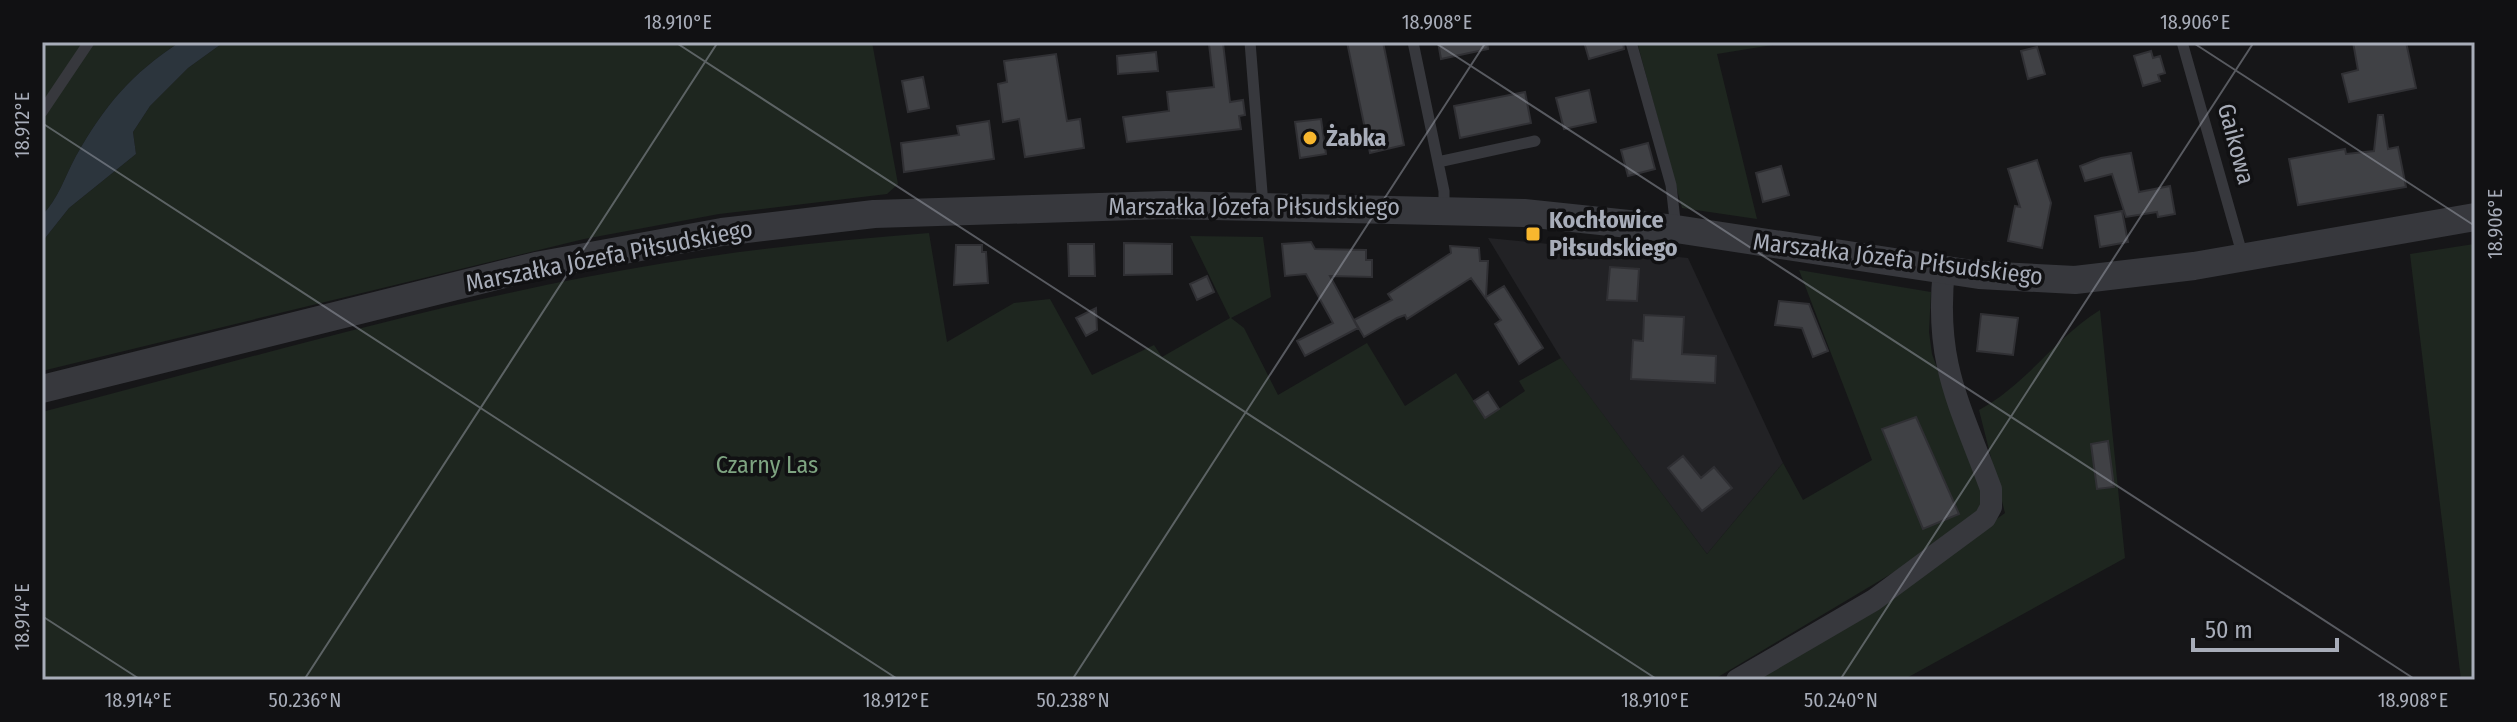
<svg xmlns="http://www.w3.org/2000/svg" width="2517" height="722" font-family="'Fira Sans Condensed',sans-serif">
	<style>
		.built { fill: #222225 }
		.green { fill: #1e261f }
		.water { fill: #2c353d }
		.building { fill: #404145; stroke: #303034; stroke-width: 2 }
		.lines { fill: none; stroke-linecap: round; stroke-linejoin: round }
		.service { stroke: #37383d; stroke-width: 11 }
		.minor { stroke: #37383d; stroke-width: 22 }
		.tertiary { stroke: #37383d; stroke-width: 28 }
		.ticks { fill: none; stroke: #a8adb9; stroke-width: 2; stroke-opacity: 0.45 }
		.poi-dot { fill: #f8b72e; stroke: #111113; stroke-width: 3 }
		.labels { text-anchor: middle; stroke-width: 7; stroke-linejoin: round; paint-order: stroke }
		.poi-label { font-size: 24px; font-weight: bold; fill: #a8adb9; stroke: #111113; text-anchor: start }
		.street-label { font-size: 24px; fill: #a8adb9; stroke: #111113 }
		.park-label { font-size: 24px; fill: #7ea481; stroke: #111113 }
		.neatline { fill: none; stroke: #a8adb9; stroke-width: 3 }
		.ticks-label { font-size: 20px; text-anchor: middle; fill: #a8adb9 }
	</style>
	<rect width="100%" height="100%" fill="#161618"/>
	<path class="built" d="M1488,238l200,20 95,205 -76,91 -145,-194z"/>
	<path class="green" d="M42,42h138c-49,32 -75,63 -104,114 -11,20 -18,44 -34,59z
		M224,42h648l26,142 -11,10 -168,20 -135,25 -542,132v-129l27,-34 67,-54 -3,-22 17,-26 38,-38z
		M1637,42h154l-74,12 40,165 -75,-11z
		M929,233l18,109 67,-39 36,-4 42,76 62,-30 8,12 68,-39 -40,-82 73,1 8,60 -40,21 13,10 34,67 89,-52 38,63 51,-33 29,45 40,-27 -6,-10 42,-23 146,196 76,-91 20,37 69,-40 -73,-190 132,22 -2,40 3,22 52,142 -5,14 -68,52 -198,118h-1671v-268c206,-53 413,-115 623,-149 87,-14 175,-23 264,-30z
		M2474,244l1,436h-14l-51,-426z
		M2100,310l25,248 -222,122h-149l121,-73 130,-94 -26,-103c48,-26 76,-72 121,-100z"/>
	<path class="water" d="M180,42h44l-36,26 -38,38 -17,26 3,22 -67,54 -27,34v-27c16,-15 23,-39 34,-59 29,-51 55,-82 104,-114z"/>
	<path class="building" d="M1347,42h36l21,103 -34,8z
		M1438,42h49l1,7 -47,10z
		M1584,42h39l1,7 -35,10z
		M2353,42h53l10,46 -67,14 -7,-28 16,-4z
		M1223,43l7,59 13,-2 2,15 -6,1 2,13 -114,13 -4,-25 46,-6 -2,-19 47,-5 -5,-43z
		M2037,47l8,27 -17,5 -7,-28z
		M2151,51l2,7 7,-2 5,17 -7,2 2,6 -17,5 -9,-30z
		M1156,52l2,19 -40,3 -1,-18z
		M1056,54l11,67 13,-2 4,29 -59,9 -6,-38 -16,3 -5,-38 9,-2 -3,-21z
		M923,77l6,31 -21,4 -6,-31z
		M1589,90l7,32 -32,7 -8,-31z
		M1525,92l6,31 -71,15 -6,-32z
		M2378,115h5l5,34 10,-2 8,40 -108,18 -9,-46 56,-10 1,5 28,-3z
		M1321,119l5,35 -26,4 -5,-36z
		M989,121l5,38 -90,13 -3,-29 58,-8 -2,-9z
		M1648,143l7,26 -27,7 -7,-26z
		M2131,153l8,39 31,-6 5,28 -17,3 -1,-5 -31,5 -14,-43 -27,7 -5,-15 21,-8z
		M2037,160l14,43 -9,45 -34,-7 7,-35 5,1 -12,-38z
		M1781,166l8,29 -26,7 -7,-29z
		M2122,211l6,31 -28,5 -5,-31z
		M1311,242l4,7 51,1v10h6v17l-42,-1 28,52 -53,28 -8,-15 36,-18 -27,-49 -21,2 -3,-32z
		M1124,243l48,1v30l-48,1z
		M1068,244h26l1,32h-26z
		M956,245h26v7h4l2,31 -34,2z
		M1450,246l29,2 1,13h8l-2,36 18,-11 39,62 -24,16 -24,-40 6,-4 -30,-42 -64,41 -2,-4 -8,3 -33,19 -10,-17 38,-20 -4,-6 63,-41z
		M1610,267l29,2 -2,32 -30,-1z
		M1207,276l7,16 -17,8 -7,-16z
		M1779,301l30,3 19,47 -15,6 -11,-29 -27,-3z
		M1096,308l1,22 -11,6 -10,-18z
		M1981,314l37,4 -5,37 -36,-4z
		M1644,315l40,2 -2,37 34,2 -1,27 -84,-4 2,-39 10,1z
		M1488,392l11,17 -14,9 -11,-17z
		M1916,417l43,97 -36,15 -41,-100z
		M2108,441l6,46 -17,2 -6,-45z
		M1683,456l18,22 13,-11 18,21 -30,23 -34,-43z"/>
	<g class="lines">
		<path class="service" d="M1250,42l13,163
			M1413,42l31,149v19
			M1631,42l40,143 5,44
			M2182,42l61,215
			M42,112l47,-70
			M1438,162l97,-21"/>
		<path class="minor" d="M1737,680l137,-80 111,-82 6,-11v-18c-31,-85 -57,-125 -47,-220"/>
		<path class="tertiary" d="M42,389l494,-123 186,-34 152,-18 292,-9 358,8 152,16 303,46 96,5 119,-14 281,-49"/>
	</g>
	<path class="ticks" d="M675,42l983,638M1434,42l982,638M2192,42l283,184M42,123l857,557M42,616l99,64M304,680l414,-638M1072,680l414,-638M1840,680l414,-638"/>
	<g class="poi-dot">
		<circle cx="1310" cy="138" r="8"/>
		<rect x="1525" y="226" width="16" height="16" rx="4"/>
	</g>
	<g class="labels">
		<g class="poi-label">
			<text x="1326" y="146">Żabka</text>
			<text x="1549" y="228">Kochłowice<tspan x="1549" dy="28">Piłsudskiego</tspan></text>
		</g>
		<g class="street-label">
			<text transform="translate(2236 144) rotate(75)" y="8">Gaikowa</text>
			<text x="1254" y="215">Marszałka Józefa Piłsudskiego</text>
			<text transform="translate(609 256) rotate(-11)" y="8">Marszałka Józefa Piłsudskiego</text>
			<text transform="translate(1898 259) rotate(7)" y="8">Marszałka Józefa Piłsudskiego</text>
		</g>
		<g class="park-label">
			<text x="767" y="473">Czarny Las</text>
		</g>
	</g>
	<rect width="2517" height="722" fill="none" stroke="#111113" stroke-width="88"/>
	<path d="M2193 638v12h144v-12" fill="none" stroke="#a8adb9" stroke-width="4"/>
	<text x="2205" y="638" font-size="24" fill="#a8adb9" stroke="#111113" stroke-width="6" paint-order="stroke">50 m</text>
	<rect x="44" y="44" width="2429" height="634" class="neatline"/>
	<g class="ticks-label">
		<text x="678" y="29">18.910°E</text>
		<text x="1437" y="29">18.908°E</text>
		<text x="2195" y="29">18.906°E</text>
		<text transform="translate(22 125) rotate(-90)" y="7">18.912°E</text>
		<text transform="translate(2495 224) rotate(-90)" y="7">18.906°E</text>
		<text transform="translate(22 617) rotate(-90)" y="7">18.914°E</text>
		<text x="138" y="707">18.914°E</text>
		<text x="305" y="707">50.236°N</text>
		<text x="896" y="707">18.912°E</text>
		<text x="1073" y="707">50.238°N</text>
		<text x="1655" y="707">18.910°E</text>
		<text x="1841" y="707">50.240°N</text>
		<text x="2413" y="707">18.908°E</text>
	</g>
</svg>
